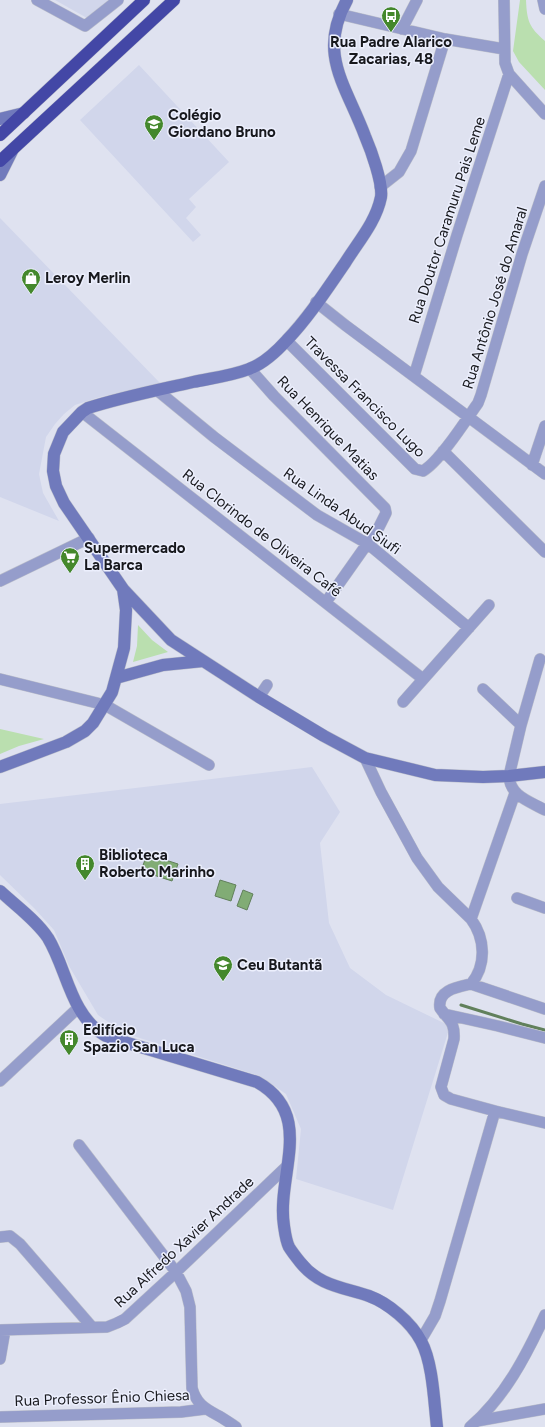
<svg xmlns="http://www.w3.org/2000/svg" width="545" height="1427" font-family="Figtree,sans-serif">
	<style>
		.built { fill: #d1d6eb }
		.green { fill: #badfaf }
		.water { fill: #81ac75; stroke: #61805b }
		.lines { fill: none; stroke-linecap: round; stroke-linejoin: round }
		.stream { stroke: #61805b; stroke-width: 3 }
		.street-casing { stroke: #bbbeca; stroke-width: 12 }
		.secondary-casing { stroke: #bbbeca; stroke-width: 13 }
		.highway-casing { stroke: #bbbeca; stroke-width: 13 }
		.street { stroke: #959dcb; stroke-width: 11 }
		.secondary { stroke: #707abc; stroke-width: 12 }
		.highway { stroke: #4347a6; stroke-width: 12 }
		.labels { text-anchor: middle; stroke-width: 3; stroke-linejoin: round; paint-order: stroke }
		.poi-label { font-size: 15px; font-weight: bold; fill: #17181d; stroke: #eceffd; text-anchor: start }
		.street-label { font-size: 15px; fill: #17181d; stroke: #eceffd }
	</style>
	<rect width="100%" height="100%" fill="#dfe2f0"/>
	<path class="built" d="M55,0h55l-23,18z
		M139,65l90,97 -40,37 7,8 -10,11 15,17 -8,7 -113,-122z
		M0,218l160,165 -60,14 -25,8 -11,9 -9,10 -9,13 -7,37 4,19 16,28 -59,-24z
		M312,767l28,45 -20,31 9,80 21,45 36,27 64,31 -57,184 -97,-31 5,-50 -15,-35 -26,-18 -136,-43 -26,-18 -29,-49 -15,-36 -20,-22 -34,-33v-71z"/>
	<path class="green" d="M520,0h6c1,21 3,27 19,41v49l-26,-28 -6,-11z
		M138,625l14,15 16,12 -35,10 4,-16z
		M0,729l44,10 -25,7 -19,8z"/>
	<path class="water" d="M147,854l31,10 -6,17 -31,-10z
		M220,880l16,5 -5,16 -16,-5z
		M243,890l10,4 -6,16 -10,-4z"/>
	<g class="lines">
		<path class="stream" d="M461,1005l61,19 23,6"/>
		<defs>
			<path id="street" d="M37,0l48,26 33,-26
				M504,0l1,63 4,11 36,40
				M543,0l2,9
				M339,14l106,25 59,10
				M402,29l15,-29
				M380,187l19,-15 12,-21 34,-112
				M316,302l29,23 200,149
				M287,341l128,128 8,2c17,-10 43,-51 55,-68l3,-8 41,-141 23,-68
				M250,369l24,27 111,112 1,5 -7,14 -53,75
				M414,376l43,-141 52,-161
				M158,391l56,46 103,78 51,29 101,84
				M82,412l341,267
				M443,451l102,101
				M532,465l13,-39
				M0,581l89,-43
				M540,659l-19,66 -12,51c1,20 20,25 36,34
				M0,679l105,26 104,60
				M483,689l38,36
				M259,697l8,-12
				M403,702l86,-97
				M365,758l16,34 36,66 21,29 33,32
				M515,793l-44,126c14,19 16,46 0,65 -13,3 -34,6 -31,24 9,13 15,13 14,31l-13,48 3,8 7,4 44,12 50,12
				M517,898l28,10
				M471,984l74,25
				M444,1014l54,12 47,12
				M0,1081l78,-73
				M79,1145l97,127 10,19 4,16 2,81c4,15 12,20 25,27 6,3 13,8 19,12
				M0,1237l10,-1 10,8 72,83
				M0,1330l107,-3 10,-4 8,-4 51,-47 111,-106
				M421,1340l14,-24 5,-15 55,-190
				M0,1359l5,-29
				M0,1417l181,-5 24,-3
				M477,1421l68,-12
				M470,1427c35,-30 56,-71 75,-112"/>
			<path id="secondary" d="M0,119l24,-6
				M0,175l12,-24
				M123,589l48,51 88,57 65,39 41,22 70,17 48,2 26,-1 36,-4
				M116,678l47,-13 40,-4
				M0,767l66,-25 19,-11 8,-8 19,-31 12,-44 2,-38 -3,-21 -59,-86 -8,-17 -3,-15 1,-17 9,-22 19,-20 6,-4c34,-11 70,-18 105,-26 19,-4 38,-6 56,-13 14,-5 28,-18 38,-29 22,-23 40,-51 58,-77 13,-21 31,-41 36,-66 2,-14 -10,-47 -16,-61 -19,-51 -48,-82 -18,-136
				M0,891c16,15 36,29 48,47 19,31 22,76 56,97 5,3 12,4 17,6l136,41c59,33 19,93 27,144 1,7 2,15 5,21 3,5 7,10 11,15 19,24 42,25 69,34 19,7 42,26 52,45 12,22 13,61 16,86"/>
			<path id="highway" d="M0,135l144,-135
				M0,161l174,-161"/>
		</defs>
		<use href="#street" class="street-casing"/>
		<use href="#secondary" class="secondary-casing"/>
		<use href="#highway" class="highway-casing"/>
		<use href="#street" class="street"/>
		<use href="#secondary" class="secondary"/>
		<use href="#highway" class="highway"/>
	</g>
	<defs>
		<symbol id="bus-pin" viewBox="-11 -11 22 30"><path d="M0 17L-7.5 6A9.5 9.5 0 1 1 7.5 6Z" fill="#44882c" stroke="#eceffd"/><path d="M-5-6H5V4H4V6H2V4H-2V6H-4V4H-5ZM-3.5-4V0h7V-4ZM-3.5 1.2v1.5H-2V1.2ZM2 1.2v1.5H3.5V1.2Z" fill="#fff"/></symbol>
		<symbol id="school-pin" viewBox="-11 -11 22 30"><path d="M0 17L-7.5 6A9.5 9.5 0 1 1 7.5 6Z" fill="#44882c" stroke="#eceffd"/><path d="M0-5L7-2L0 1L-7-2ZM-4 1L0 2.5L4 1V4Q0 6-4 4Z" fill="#fff"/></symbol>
		<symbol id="shop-pin" viewBox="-11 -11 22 30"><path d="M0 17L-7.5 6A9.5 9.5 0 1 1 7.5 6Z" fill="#44882c" stroke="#eceffd"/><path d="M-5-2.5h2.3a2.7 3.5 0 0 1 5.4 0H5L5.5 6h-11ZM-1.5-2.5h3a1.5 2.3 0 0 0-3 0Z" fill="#fff"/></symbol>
		<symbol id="supermarket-pin" viewBox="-11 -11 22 30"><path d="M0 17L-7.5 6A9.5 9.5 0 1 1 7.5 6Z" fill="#44882c" stroke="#eceffd"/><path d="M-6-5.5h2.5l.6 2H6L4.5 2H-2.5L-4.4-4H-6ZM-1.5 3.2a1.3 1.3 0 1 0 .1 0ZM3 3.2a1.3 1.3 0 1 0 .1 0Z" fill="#fff"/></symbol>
		<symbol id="building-pin" viewBox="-11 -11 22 30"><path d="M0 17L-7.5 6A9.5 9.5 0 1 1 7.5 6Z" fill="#44882c" stroke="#eceffd"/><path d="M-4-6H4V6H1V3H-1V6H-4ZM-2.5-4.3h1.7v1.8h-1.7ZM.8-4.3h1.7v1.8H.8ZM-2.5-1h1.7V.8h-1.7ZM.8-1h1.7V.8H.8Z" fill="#fff"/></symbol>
	</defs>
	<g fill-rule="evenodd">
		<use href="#bus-pin" x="380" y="5" width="22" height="30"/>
		<use href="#school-pin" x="143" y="113" width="22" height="30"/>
		<use href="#shop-pin" x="20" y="267" width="22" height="30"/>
		<use href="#supermarket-pin" x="59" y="546" width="22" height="30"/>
		<use href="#building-pin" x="74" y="853" width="22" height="30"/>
		<use href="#school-pin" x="212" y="954" width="22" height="30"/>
		<use href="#building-pin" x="58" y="1028" width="22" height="30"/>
	</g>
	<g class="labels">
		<g class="poi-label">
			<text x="391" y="47" text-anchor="middle">Rua Padre Alarico<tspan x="391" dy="17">Zacarias, 48</tspan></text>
			<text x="168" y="120">Colégio<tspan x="168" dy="17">Giordano Bruno</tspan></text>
			<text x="45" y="283">Leroy Merlin</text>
			<text x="84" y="553">Supermercado<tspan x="84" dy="17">La Barca</tspan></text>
			<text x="99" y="860">Biblioteca<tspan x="99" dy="17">Roberto Marinho</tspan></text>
			<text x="237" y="970">Ceu Butantã</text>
			<text x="83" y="1035">Edifício<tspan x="83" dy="17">Spazio San Luca</tspan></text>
		</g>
		<g class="street-label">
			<text transform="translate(447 220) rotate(-72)" y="5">Rua Doutor Caramuru Pais Leme</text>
			<text transform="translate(495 298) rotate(-73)" y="5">Rua Antônio José do Amaral</text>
			<text transform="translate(365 397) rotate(45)" y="5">Travessa Francisco Lugo</text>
			<text transform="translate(328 428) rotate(46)" y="5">Rua Henrique Matias</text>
			<text transform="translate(342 511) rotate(35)" y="5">Rua Linda Abud Siufi</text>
			<text transform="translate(262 533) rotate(38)" y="5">Rua Clorindo de Oliveira Café</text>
			<text transform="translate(184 1242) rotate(-43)" y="5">Rua Alfredo Xavier Andrade</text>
			<text transform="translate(102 1398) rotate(-2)" y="5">Rua Professor Ênio Chiesa</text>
		</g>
	</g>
</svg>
